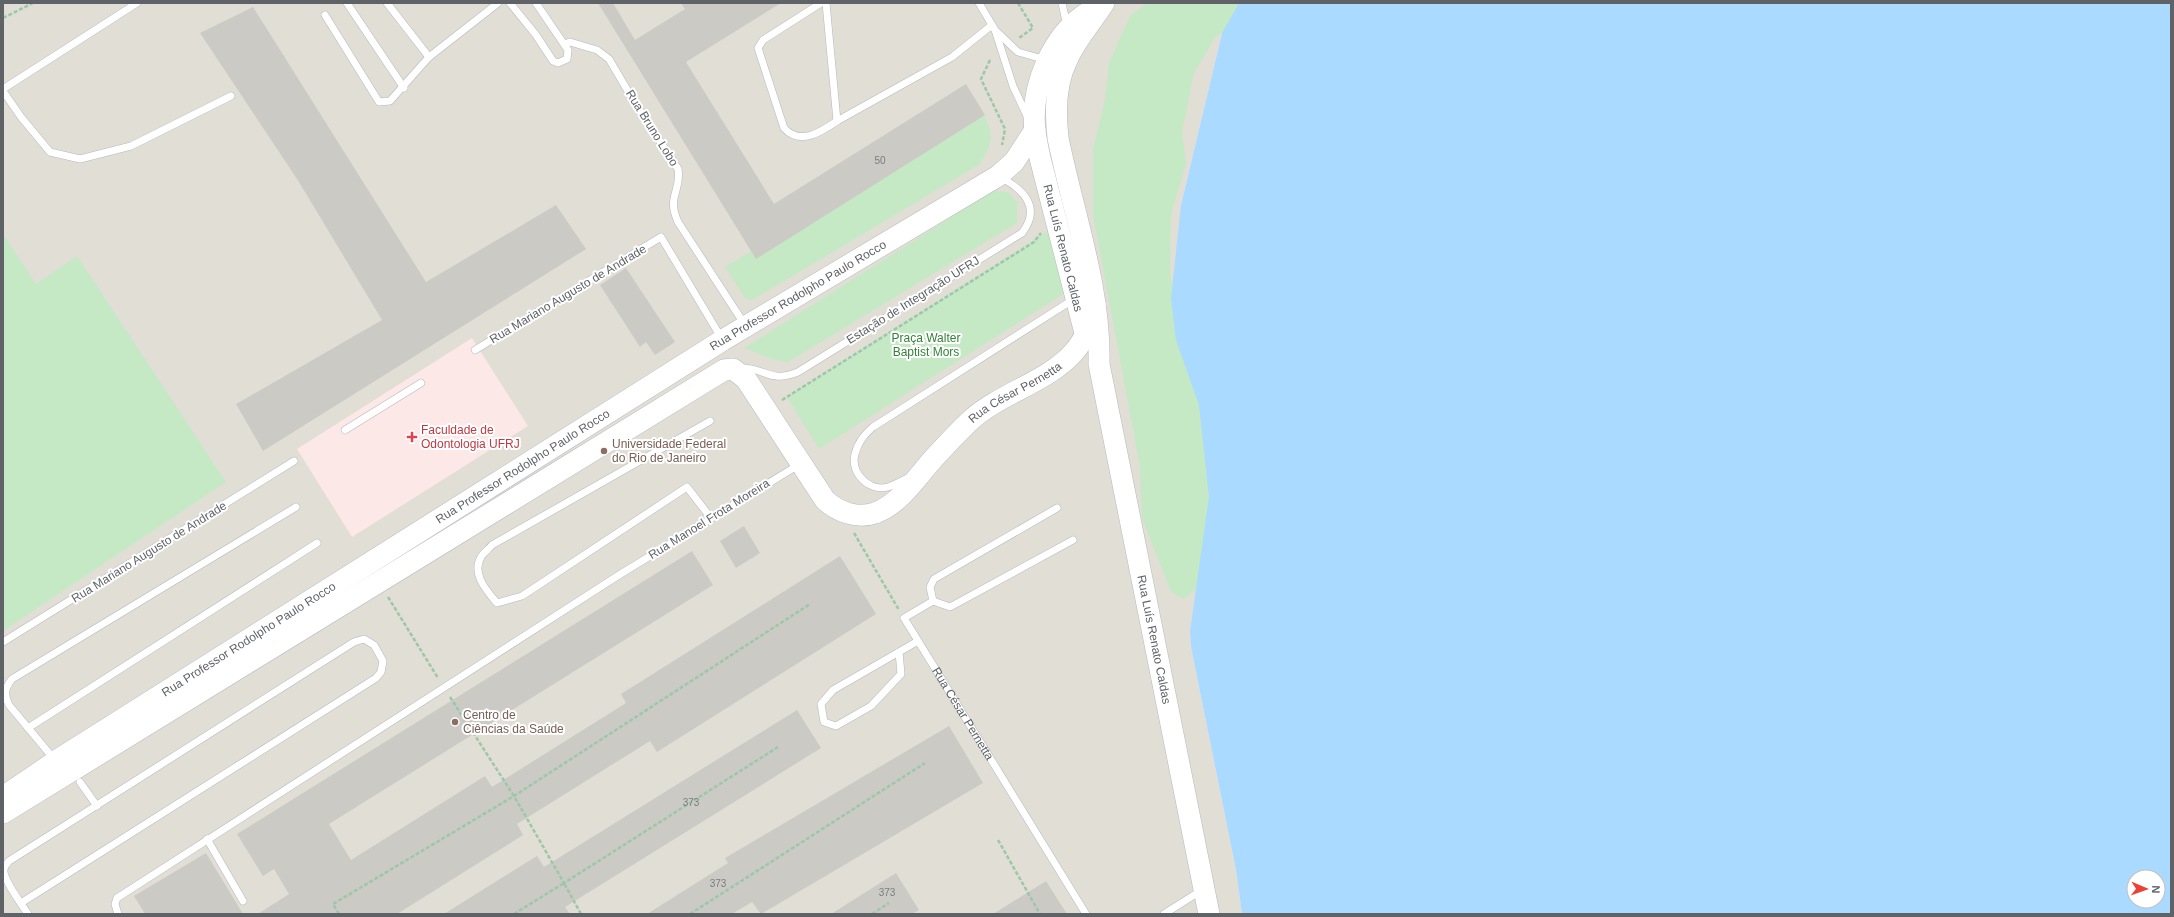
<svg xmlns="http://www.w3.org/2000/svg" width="2174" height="917" font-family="Arial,sans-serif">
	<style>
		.education { fill: #e1ded6 }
		.medical { fill: #fce8e6 }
		.green { fill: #c5e8c5 }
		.water { fill: #aadaff; fill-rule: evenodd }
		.building { fill: #cccac5 }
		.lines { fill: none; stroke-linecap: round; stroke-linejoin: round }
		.lane-casing { stroke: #b5b8bc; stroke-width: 8 }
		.secondary-casing { stroke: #b6babf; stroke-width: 22 }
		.path { stroke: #9cc7a9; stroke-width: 2.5; stroke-dasharray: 4 2; stroke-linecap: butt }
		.lane { stroke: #fff; stroke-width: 7 }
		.secondary { stroke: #fff; stroke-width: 21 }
		.health-dot { fill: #e0444e; stroke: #fff; stroke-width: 1.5 }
		.education-dot { fill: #8d6e63; stroke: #fff; stroke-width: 1.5 }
		.labels { text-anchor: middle; stroke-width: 4; stroke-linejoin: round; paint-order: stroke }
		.number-label { font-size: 10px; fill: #7a7d7f }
		.street-label { font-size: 12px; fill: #5f6368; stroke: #fff }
		.park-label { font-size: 12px; fill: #348238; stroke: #fff }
		.health-label { font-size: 12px; fill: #be3a42; stroke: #fff; text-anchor: start }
		.education-label { font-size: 12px; fill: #785e54; stroke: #fff; text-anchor: start }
	</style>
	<rect width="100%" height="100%" fill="#f1efe8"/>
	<path class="education" d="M3,3h1236l-17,30 -41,172 20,358 -11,68 1,16 45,223 6,44h-1239z"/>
	<path class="medical" d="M472,338l56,88 -176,111 -55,-88z"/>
	<path class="green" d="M1147,3h139l-71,34 -21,36 -12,60 4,30 -15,51 -1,57 8,46 37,102 -11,162 -20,18 -13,-7 -29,-74 -2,-51 -47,-253v-64l12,-51 4,-36 21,-47z
		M982,111c12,26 12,29 -2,53l-221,132 -7,4 -7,-2 -20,-31z
		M993,191l15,1 9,10v21l-229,139 -13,-2 -31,-12z
		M1053,228l12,65 -246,156 -32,-52z
		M3,234l33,50 41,-28 149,226 -223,149z"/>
	<path class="water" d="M1239,3h932v911h-929l-6,-44 -45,-223 -1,-16 19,-134 -10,-92 -23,-65 -5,-41 10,-94 41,-172zM2134,877h24v24h-24z"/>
	<path class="building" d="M598,3h15l22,37 50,-31 -4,-6h100l-95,59 88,142 192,-120 19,31 -229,144z
		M253,7l173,275 130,-77 30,44 -323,202 -27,-47 146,-84 -83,-138 -99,-149z
		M626,268l49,74 -20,13 -9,-13 -6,5 -40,-62z
		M744,526l16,27 -24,15 -16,-27z
		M692,551l21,34 -384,239 22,36 134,-84 7,11 134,-84 -5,-9 219,-138 36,58 -219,138 -7,-11 -133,83 6,11 -126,79h-139l31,-20 -15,-25 -11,7 -26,-42z
		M797,710l24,38 -256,159 5,7h-126l93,-58 7,11z
		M949,726l34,57 -222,131 -9,-12 -20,12h-85l81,-51 -3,-5z
		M206,853l37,61h-98l-11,-18z
		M896,873l23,37 -7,4h-81z
		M1046,881l21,33h-74z"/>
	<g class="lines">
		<defs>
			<g id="lane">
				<path d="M347,3l57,85"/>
				<path d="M387,3l42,54"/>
				<path d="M510,3l26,32 17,26 5,2 9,-4 1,-9 -32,-47"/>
				<path d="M821,3l-58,37 -5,8 26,80c16,18 37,4 53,-7l115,-64 40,-32"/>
				<path d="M826,3l11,118"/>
				<path d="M979,3l16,27 18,56 15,32"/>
				<path d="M1062,3l5,23"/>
				<path d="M325,15l54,87 11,-1 39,-44 69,-54"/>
				<path d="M995,30l23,22 28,8"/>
				<path d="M564,44l6,-2 27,8 12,9 26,44 43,66c4,22 -12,27 0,53l67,103"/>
				<path d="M3,89l134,-86"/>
				<path d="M3,91l18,26 29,35 30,7 51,-13 100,-50"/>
				<path d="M475,350l186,-113 61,102"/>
				<path d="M743,368c24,1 27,15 55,4l224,-139c20,-26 1,-44 -22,-56"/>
				<path d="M710,421l-218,124c-3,4 -9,8 -11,12 -10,17 6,34 16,46l25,-7 165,-109 24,31"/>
				<path d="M345,430l76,-47"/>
				<path d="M908,478c-7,3 -13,7 -20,9 -19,5 -38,-14 -33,-33 3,-12 9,-19 18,-27l201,-128"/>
				<path d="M1057,508l-123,71 -4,8 3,14 17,6 123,-67"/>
				<path id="s1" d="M933,601l-29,17 182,296"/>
				<path d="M3,642l291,-181"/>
				<path d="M899,652l2,22 -30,32 -35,20 -12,-4 -3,-18 12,-14 85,-49"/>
				<path d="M28,728l289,-185"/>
				<path d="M54,759l-45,-54c-5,-11 -5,-16 3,-26l284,-172"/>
				<path d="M80,782l17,24"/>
				<path d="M207,839l36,62"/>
				<path d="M21,903l355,-225 5,-6 2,-11 -9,-16 -10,-6 -10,3 -345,219c-2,2 -4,5 -5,8 -2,9 18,36 24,45"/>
				<path d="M118,914l-3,-10 2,-6 502,-323 181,-111"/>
				<path d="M1164,914l38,-24"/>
			</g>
			<g id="secondary">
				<path id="s2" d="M1104,3c-12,19 -28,36 -37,57 -12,24 -12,52 -9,78 15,74 43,151 41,226l110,550"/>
				<path d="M1086,337l-46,-179c-2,-9 -4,-18 -5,-27 -5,-44 17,-97 55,-120"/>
				<path id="s3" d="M3,797l53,-36 667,-421 275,-164 16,-14 21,-32"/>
				<path id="s4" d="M3,813l721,-443 9,-1 13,10 79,121c13,12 32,19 50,13 25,-9 42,-36 59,-55 12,-13 25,-27 38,-39 29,-26 75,-37 101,-66 12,-13 19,-32 22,-49"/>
			</g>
		</defs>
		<use href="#lane" class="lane-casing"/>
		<use href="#secondary" class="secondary-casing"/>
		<path class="path" d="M1018,3l15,25 -14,10
			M3,18l30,-15
			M990,60l-9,19 24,50 -3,16
			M782,400l252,-158 7,-9
			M854,533l45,77
			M388,597l50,81
			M450,697l64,99 50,87 214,-136
			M998,840l42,74
			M339,914l-6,-10 181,-108 296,-192
			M514,914l50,-31 17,31
			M690,914l235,-151
			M872,914l17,-11"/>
		<use href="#lane" class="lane"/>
		<use href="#secondary" class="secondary"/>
	</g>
	<path class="health-dot" d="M410 431h4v4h4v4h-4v4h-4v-4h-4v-4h4z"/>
	<g class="education-dot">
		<circle cx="604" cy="451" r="4"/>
		<circle cx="455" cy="722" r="4"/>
	</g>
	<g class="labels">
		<g class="number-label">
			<text x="880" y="164">50</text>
			<text x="691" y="806">373</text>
			<text x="718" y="887">373</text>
			<text x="887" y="896">373</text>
		</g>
		<g class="street-label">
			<text transform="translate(652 128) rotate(58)" y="4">Rua Bruno Lobo</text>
			<text transform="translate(1063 248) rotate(76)" y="4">Rua Luís Renato Caldas</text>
			<text transform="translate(568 294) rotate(-31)" y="4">Rua Mariano Augusto de Andrade</text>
			<text dy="4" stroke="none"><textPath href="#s3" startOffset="940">Rua Professor Rodolpho Paulo Rocco</textPath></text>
			<text transform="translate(913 300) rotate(-32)" y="4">Estação de Integração UFRJ</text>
			<text dy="4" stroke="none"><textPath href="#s4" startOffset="1257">Rua César Pernetta</textPath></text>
			<text dy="4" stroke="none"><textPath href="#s3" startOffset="616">Rua Professor Rodolpho Paulo Rocco</textPath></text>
			<text transform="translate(709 519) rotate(-32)" y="4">Rua Manoel Frota Moreira</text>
			<text transform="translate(149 552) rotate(-32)" y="4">Rua Mariano Augusto de Andrade</text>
			<text dy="4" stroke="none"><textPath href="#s3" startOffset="292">Rua Professor Rodolpho Paulo Rocco</textPath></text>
			<text dy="4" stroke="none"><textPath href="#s2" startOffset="659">Rua Luís Renato Caldas</textPath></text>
			<text dy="4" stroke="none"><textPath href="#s1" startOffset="146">Rua César Pernetta</textPath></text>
		</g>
		<g class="park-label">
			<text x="926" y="342">Praça Walter<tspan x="926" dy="14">Baptist Mors</tspan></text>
		</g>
		<g class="health-label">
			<text x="421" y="434">Faculdade de<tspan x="421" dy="14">Odontologia UFRJ</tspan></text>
		</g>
		<g class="education-label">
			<text x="612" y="448">Universidade Federal<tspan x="612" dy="14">do Rio de Janeiro</tspan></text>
			<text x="463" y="719">Centro de<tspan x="463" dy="14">Ciências da Saúde</tspan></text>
		</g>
	</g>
	<rect width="2174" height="917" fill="none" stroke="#5f6368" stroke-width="8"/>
	<g transform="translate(2146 889) rotate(92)"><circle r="19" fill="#ffffff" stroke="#bfc1c3"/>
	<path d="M0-3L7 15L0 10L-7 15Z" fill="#ea4335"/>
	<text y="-6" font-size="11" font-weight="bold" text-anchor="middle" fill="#5f6368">N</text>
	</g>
</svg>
